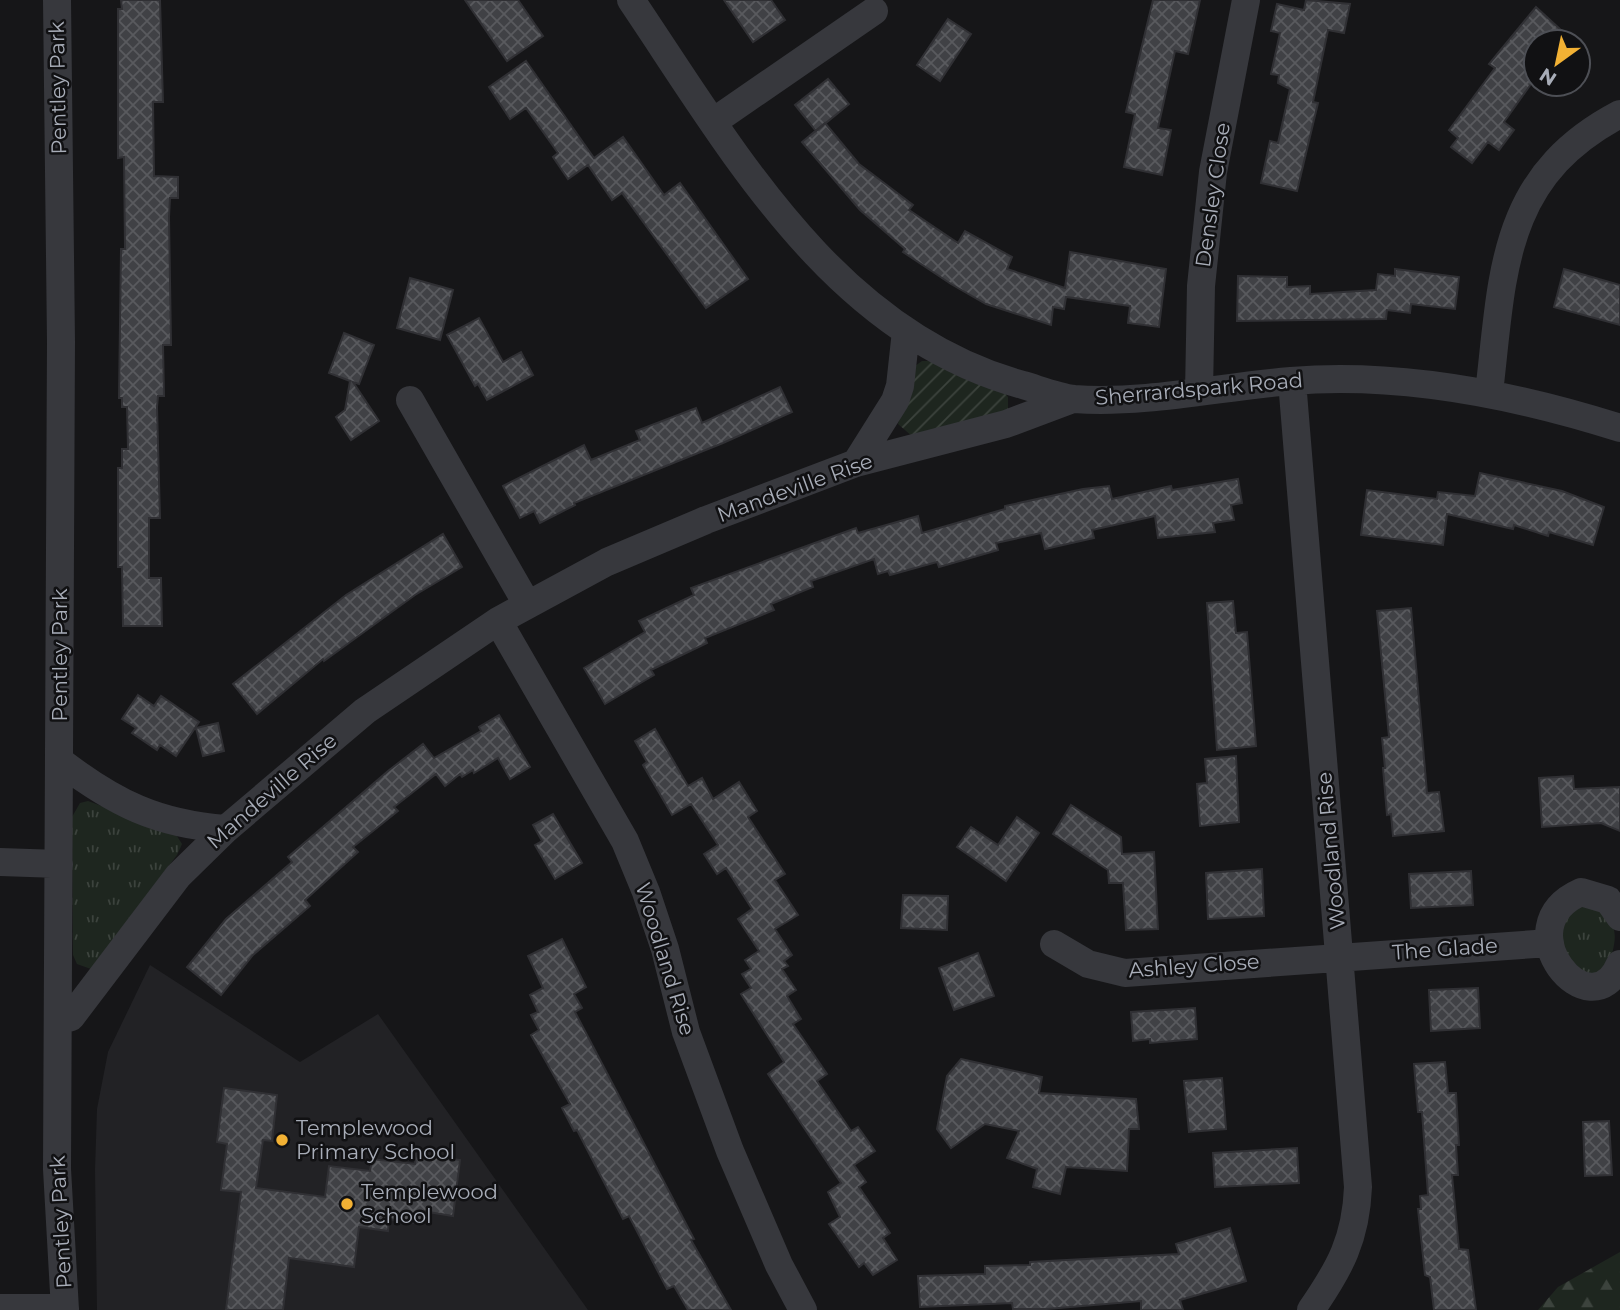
<svg xmlns="http://www.w3.org/2000/svg" width="1620" height="1310" font-family="Montserrat,sans-serif">
	<style>
		.built { fill: #222225 }
		.grass { fill: url(#grass-tufts) }
		.forest { fill: url(#forest-firs) }
		.garden { fill: url(#garden-furrows) }
		.building { fill: url(#building-cross-hatch); stroke: #303034; stroke-width: 2 }
		.lines { fill: none; stroke-linecap: round; stroke-linejoin: round }
		.minor { stroke: #37383d; stroke-width: 28 }
		.poi-dot { fill: #f2b134; stroke: #111113; stroke-width: 2.5 }
		.labels { text-anchor: middle; stroke-width: 5; stroke-linejoin: round; paint-order: stroke }
		.street-label { font-size: 21px; fill: #a8adb8; stroke: #111113 }
		.poi-label { font-size: 21px; fill: #a8adb8; stroke: #111113; text-anchor: start }
	</style>
	<defs>
		<pattern id="grass-tufts" width="24" height="20" patternUnits="userSpaceOnUse" patternTransform="scale(1.75)"><rect width="24" height="20" fill="#1e261f"/><path d="M3 7l-1-3M5 7V3M7 7l1-3M15 17l-1-3M17 17v-4M19 17l1-3" fill="none" stroke="#3c433d"/></pattern>
		<pattern id="forest-firs" width="22" height="20" patternUnits="userSpaceOnUse" patternTransform="scale(1.75)"><rect width="22" height="20" fill="#1e261f"/><path d="M5 1l3.5 6h-7zM16 11l3.5 6h-7z" fill="#3c433d"/></pattern>
		<pattern id="garden-furrows" width="10" height="10" patternUnits="userSpaceOnUse" patternTransform="scale(1.75)"><rect width="10" height="10" fill="#1e261f"/><path d="M-1 1l2-2M0 10L10 0M9 11l2-2" fill="none" stroke="#3c433d"/></pattern>
		<pattern id="building-cross-hatch" width="8" height="8" patternUnits="userSpaceOnUse" patternTransform="scale(1.75)"><rect width="8" height="8" fill="#404145"/><path d="M0 0l8 8M0 8l8-8" fill="none" stroke="#595a5e"/></pattern>
	</defs>
	<rect width="100%" height="100%" fill="#161618"/>
	<path class="built" d="M150,965l150,97 78,-48 210,296h-491l-2,-140 2,-61 11,-57z"/>
	<path class="grass" d="M88,801l87,32 7,11 -5,11 -86,114 -14,-5 -4,-9 -1,-138 8,-14z
		M1586,899c33,25 34,30 21,72l-29,6 -18,-32 7,-35z"/>
	<path class="forest" d="M1620,1252v58h-82l20,-23z"/>
	<path class="garden" d="M922,361h10l70,29 6,7v14l-95,26 -15,-13 17,-58z"/>
	<path class="building" d="M121,0h39l3,102h-10l1,74 24,1v21h-8l-1,19 2,128h-8l1,51h-6l-1,11 3,111h-11v60h12l1,48h-39l-1,-59h-4v-99h4v-19h6l-1,-42h-5v-9h-3l2,-149h4l-1,-92 -6,1v-149h4z
		M465,0h53l25,36 -36,25z
		M724,0h47l14,20 -32,22z
		M1153,0h47l-12,54 -13,-3 -17,77 13,2 -9,45 -38,-8 11,-53 -9,-2z
		M1306,0l44,4 -6,29 -16,-3 -15,72 5,1 -21,88 -36,-8 9,-42 8,2 12,-54 -12,-6 1,-8 -8,-1 9,-41 -9,-2 6,-27 27,6z
		M1536,7l38,35h-38v35l-32,45 10,8 -15,20 -11,-8 -16,21 -21,-16 7,-9 -9,-8 46,-62 -6,-4z
		M948,19l23,15 -31,47 -23,-16z
		M526,61l68,97 29,-21 41,58 16,-12 68,96 -42,29 -84,-115 -10,7 -24,-35 -20,14 -15,-22 5,-4 -32,-45 -16,11 -21,-32z
		M828,79l21,25 -33,27 -21,-26z
		M825,123l34,41 54,41 -4,5 49,33 7,-12 47,26 -5,12 58,19 5,-36 96,17 -7,58 -31,-4 2,-17 -64,-9 -2,12 -11,-2 -2,18 -65,-21 -35,-20 -48,-32 2,-3 -45,-39 -58,-68z
		M1395,269l64,8 -4,32 -44,-5 -1,9 -23,-3 -1,9 -149,2 1,-45 49,1v10l23,-1v8l66,-4 2,-16 17,2z
		M1564,269l56,16v40l-66,-18z
		M410,278l43,12 -13,50 -43,-12z
		M479,318l24,44 18,-10 12,23 -46,25 -9,-16 -3,2 -28,-51z
		M344,333l30,12 -15,39 -6,-2 26,39 -28,19 -15,-23 9,-7 5,-29 -21,-8z
		M780,387l12,25 -69,31 -149,60 1,2 -35,18 -6,-12 -14,7 -17,-32 81,-41 7,15 49,-20 -4,-9 60,-23 6,15z
		M1480,473l82,18 42,16 -11,38 -44,-13 -1,4 -34,-11 -1,4 -66,-15 -4,31 -82,-10 6,-45 70,9 1,-7 37,4z
		M1238,479l4,24 -11,2 3,15 -21,3 2,9 -57,6 -3,-22 -63,14 2,8 -49,11 -4,-16 -45,10 2,7 -59,17 -2,-5 -47,13 -2,-4 -10,3 -4,-15 -63,22 2,6 -42,17 3,6 -69,28 2,5 -56,27 3,5 -49,29 -21,-36 61,-36 -6,-11 55,-26 -3,-7 165,-60 2,5 60,-17 4,17 83,-24v-3l78,-17 26,-3 3,13 59,-13 1,4z
		M443,534l19,33 -47,28 -91,66 -1,-2 -66,55 -24,-30 113,-89z
		M1233,601l3,32 11,-1 9,114 -39,4 -10,-147z
		M1411,608l16,185 12,-1 5,39 -51,5 -2,-22 -4,1 -4,-47h2l-3,-30 7,-1 -12,-126z
		M138,695l16,11 7,-10 38,26 -23,34 -16,-11 -3,5 -25,-17 4,-5 -14,-9z
		M499,715l31,52 -20,12 -12,-21 -24,15 -1,-3 -11,7 -2,-3 -15,12 -9,-12 -42,33 4,4 -45,36 5,5 -53,48 5,6 -57,49 -32,40 -34,-28 39,-48 66,-57 -4,-5 100,-86 35,-27 11,14 47,-27 -2,-4z
		M218,723l6,28 -21,5 -7,-28z
		M655,729l33,57 14,-8 11,21 26,-17 18,29 -9,6 37,57 -10,6 23,35 -23,14 17,26 -8,6 4,5 -6,3 14,21 -9,6 14,23 -8,5 34,50 -10,7 34,50 7,-4 17,24 -21,14 12,17 -7,5 31,46 -7,5 14,22 -24,15 -9,-12 -5,4 -30,-43 11,-7 -12,-25 13,-9 -73,-109 16,-12 -43,-68 10,-6 -9,-14 9,-5 -6,-9 14,-9 -21,-32 14,-10 -26,-41 -9,6 -13,-20 14,-9 -27,-41 -19,11 -29,-50 4,-3 -12,-21z
		M1236,756l3,66 -39,4 -3,-42 10,-1 -2,-24z
		M1573,776l1,13 46,-2v44l-19,-8 -59,4 -3,-49z
		M1071,805l50,32 1,17 32,-2 4,77 -32,1 -3,-47h-14l-1,-13 -55,-36z
		M553,814l29,49 -27,16 -20,-34 7,-4 -9,-16z
		M1017,817l22,16 -33,48 -49,-34 14,-20 27,18z
		M1262,869l2,47 -56,3 -2,-46z
		M1471,871l2,34 -62,3 -2,-34z
		M903,895l45,1 -1,34 -46,-2z
		M562,939l24,48 -12,7 8,14 -7,4 119,227 -3,1 40,70h-43l-14,-24 -7,3 -38,-73 -6,3 -46,-89 -3,1 -12,-23 8,-4 -39,-69 8,-5 -8,-15 7,-3 -8,-17 13,-7 -15,-32z
		M978,953l16,43 -40,14 -15,-42z
		M1478,988l2,40 -49,3 -2,-41z
		M1195,1008l2,31 -47,4v-4l-17,2 -2,-29z
		M961,1059l81,18 -3,16 97,6 3,30h-10l-2,42 -61,-4 -6,27 -27,-7 4,-18 -30,-11 12,-27 -34,-7 -34,24 -14,-19 10,-53z
		M1445,1062l3,31h8l3,52h-3l2,30h-6l7,74 9,1 8,60h-42l-4,-33 -5,-2 -7,-66h3l-1,-13 8,-1 -6,-83h-4l-4,-48z
		M1222,1078l4,51 -37,3 -5,-51z
		M224,1088l53,7 -5,46 -9,-1 -7,48 69,9 4,-31 41,5 2,-12 43,5 1,-10 44,6 -7,56 -31,-5 -1,13 -32,-5 -1,12 -29,-4 -5,40 -65,-9 -6,52h-57l15,-118 -20,-2 6,-46 -10,-2z
		M1609,1121l3,54 -27,1 -2,-54z
		M1297,1148l2,35 -84,4 -2,-34z
		M1230,1228l16,53 -66,19 3,10h-42v-9l-94,8h-34l-1,-6 -92,4 -2,-31 67,-2v-8l45,-1v-3l149,-8 -3,-10z"/>
	<g class="lines">
		<path class="minor" d="M57,0l4,342 -4,827 8,141
			M631,0c102,151 203,334 392,385 17,5 35,12 51,14 72,5 145,-12 217,-18 110,-9 225,14 329,47
			M713,122l161,-111
			M1292,381l66,806c-2,52 -18,81 -47,123
			M1199,392l2,-106 12,-114 33,-172
			M1489,393c14,-119 11,-216 131,-279
			M410,400l117,204
			M856,463l39,-62 5,-15 6,-55
			M498,621l127,220 21,51 19,57 21,83 44,119 49,114 24,45
			M61,762c54,41 96,62 165,67
			M0,862l59,2
			M1620,917l-12,-17 -27,-8c-79,35 10,141 39,72
			M1054,944l34,20 37,9 425,-30
			M58,1021l13,-4 107,-141 48,-47 139,-118 133,-90 109,-59 99,-42 150,-57 150,-39 67,-25
			M0,1308h65"/>
	</g>
	<g class="poi-dot">
		<circle cx="282" cy="1140" r="7"/>
		<circle cx="347" cy="1204" r="7"/>
	</g>
	<g class="labels">
		<g class="street-label">
			<text transform="translate(58 88) rotate(-91)" y="7">Pentley Park</text>
			<text transform="translate(1213 195) rotate(-82)" y="7">Densley Close</text>
			<text transform="translate(1199 389) rotate(-5)" y="7">Sherrardspark Road</text>
			<text transform="translate(795 488) rotate(-20)" y="7">Mandeville Rise</text>
			<text transform="translate(60 655) rotate(-90)" y="7">Pentley Park</text>
			<text transform="translate(272 791) rotate(-41)" y="7">Mandeville Rise</text>
			<text transform="translate(1331 851) rotate(-95)" y="7">Woodland Rise</text>
			<text transform="translate(1445 949) rotate(-4)" y="7">The Glade</text>
			<text transform="translate(665 959) rotate(73)" y="7">Woodland Rise</text>
			<text transform="translate(1194 966) rotate(-4)" y="7">Ashley Close</text>
			<text transform="translate(61 1222) rotate(-93)" y="7">Pentley Park</text>
		</g>
		<g class="poi-label">
			<text x="296" y="1135">Templewood<tspan x="296" dy="24">Primary School</tspan></text>
			<text x="361" y="1199">Templewood<tspan x="361" dy="24">School</tspan></text>
		</g>
	</g>
	<g transform="translate(1557 63) rotate(213)"><circle r="33" fill="#111113" stroke="#4d4f55" stroke-width="2"/>
	<path d="M0-5L12 26L0 18L-12 26Z" fill="#f2b134"/>
	<text y="-10" font-size="19" font-weight="bold" text-anchor="middle" fill="#a8adb8">N</text>
	</g>
</svg>
